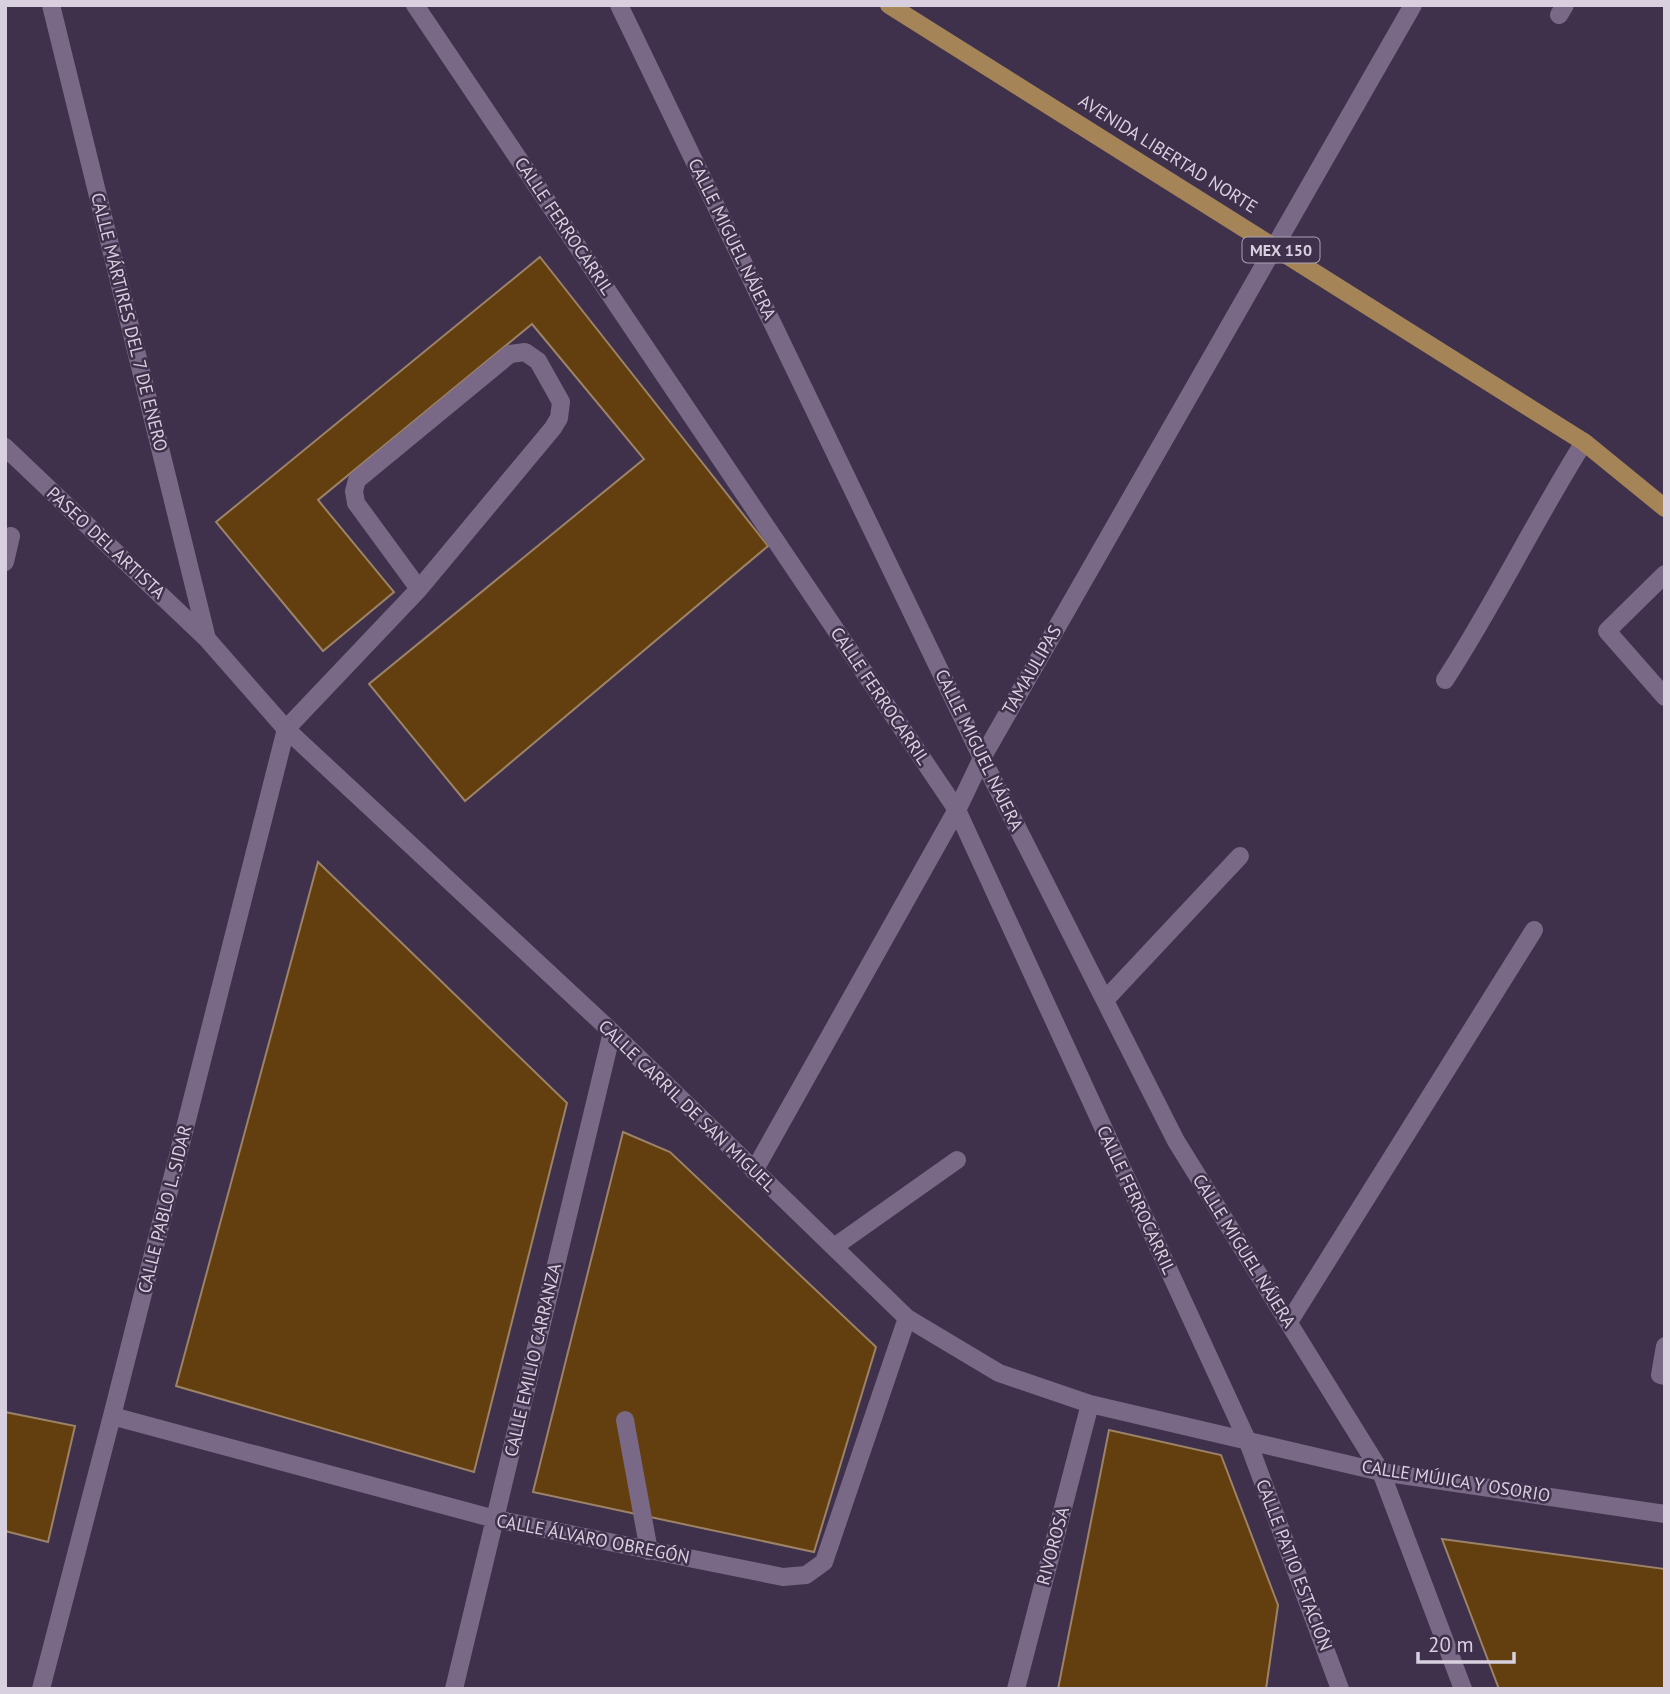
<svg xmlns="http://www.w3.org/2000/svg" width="1670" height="1694" font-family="'PT Sans',sans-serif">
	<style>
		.building { fill: #633f0f; stroke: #9c8367; stroke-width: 2 }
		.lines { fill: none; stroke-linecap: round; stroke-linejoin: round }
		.minor { stroke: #796987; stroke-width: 18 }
		.major { stroke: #a58558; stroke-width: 18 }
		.labels { text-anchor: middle; stroke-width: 5; stroke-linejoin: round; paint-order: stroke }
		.shield { fill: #3f314b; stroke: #aaa0b3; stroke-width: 2 }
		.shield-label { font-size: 16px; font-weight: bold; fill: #d8cfdf }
		.street-label { font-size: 18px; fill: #d8cfdf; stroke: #3f314b }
	</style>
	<rect width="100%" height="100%" fill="#3f314b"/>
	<path class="building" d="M540,257l228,289 -303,255 -96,-117 275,-225 -112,-135 -214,176 76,92 -71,59 -107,-129z
		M318,862l249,241 -93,369 -298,-86z
		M623,1132l47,20 206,195 -62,205 -281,-60z
		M5,1412l70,14 -27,116 -43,-11z
		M1109,1430l112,25 57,150 -12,84h-208z
		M1442,1539l223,30v120h-166z"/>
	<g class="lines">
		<path class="minor" d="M51,5l156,634
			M415,5l542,805 291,632 92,247
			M619,5l363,753 194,383 205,331 82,217
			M1559,15l6,-10
			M5,447l202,192 79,90 326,303 295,286 92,55 91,31 291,68 284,42
			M5,562l6,-26
			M1665,574l-58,57 58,66
			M1445,680c50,-77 90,-160 139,-238
			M1105,1000l135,-144
			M754,1171l206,-367 22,-46 431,-753
			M834,1247l123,-87
			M1289,1322l245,-392
			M1665,1346l-5,29 5,1
			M112,1416l383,103 288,58 23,-2 18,-13 83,-244
			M625,1420l24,131
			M41,1689l71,-273 174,-687 133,-140 134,-161 6,-10 2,-16 -23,-41 -13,-9 -15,2 -153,126 -3,11 2,12 63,86
			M454,1689l158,-657
			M1016,1689l74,-285"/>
		<path class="major" d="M889,5l695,437 81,66"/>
	</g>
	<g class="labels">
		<rect class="shield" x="1242.5" y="237.5" width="77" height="25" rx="5"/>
		<g class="shield-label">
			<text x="1281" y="256">MEX 150</text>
		</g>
		<g class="street-label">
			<text transform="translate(1168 154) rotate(32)" y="6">AVENIDA LIBERTAD NORTE</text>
			<text transform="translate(564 226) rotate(56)" y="6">CALLE FERROCARRIL</text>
			<text transform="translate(732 239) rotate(64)" y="6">CALLE MIGUEL NÁJERA</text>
			<text transform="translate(129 322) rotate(76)" y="6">CALLE MÁRTIRES DEL 7 DE ENERO</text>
			<text transform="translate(106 543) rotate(43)" y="6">PASEO DEL ARTISTA</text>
			<text transform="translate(1032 670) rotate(-60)" y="6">TAMAULIPAS</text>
			<text transform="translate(880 696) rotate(56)" y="6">CALLE FERROCARRIL</text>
			<text transform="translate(979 750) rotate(64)" y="6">CALLE MIGUEL NÁJERA</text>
			<text transform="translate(687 1106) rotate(44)" y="6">CALLE CARRIL DE SAN MIGUEL</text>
			<text transform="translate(1136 1200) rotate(65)" y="6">CALLE FERROCARRIL</text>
			<text transform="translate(165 1209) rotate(-76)" y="6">CALLE PABLO L. SIDAR</text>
			<text transform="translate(1244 1251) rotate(58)" y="6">CALLE MIGUEL NÁJERA</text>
			<text transform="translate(533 1360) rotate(-77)" y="6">CALLE EMILIO CARRANZA</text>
			<text transform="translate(1456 1481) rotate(9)" y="6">CALLE MÚJICA Y OSORIO</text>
			<text transform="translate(593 1539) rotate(11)" y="6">CALLE ÁLVARO OBREGÓN</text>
			<text transform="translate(1053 1546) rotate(-75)" y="6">RIVOROSA</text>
			<text transform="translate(1294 1565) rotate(69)" y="6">CALLE PATIO ESTACIÓN</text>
		</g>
	</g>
	<rect width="1670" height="1694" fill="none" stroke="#d8cfdf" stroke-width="14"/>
	<path d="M1418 1652v10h96v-10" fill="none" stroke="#d8cfdf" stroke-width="3.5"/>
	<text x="1428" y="1652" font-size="21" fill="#d8cfdf" stroke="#3f314b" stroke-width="5" paint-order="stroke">20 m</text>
</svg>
